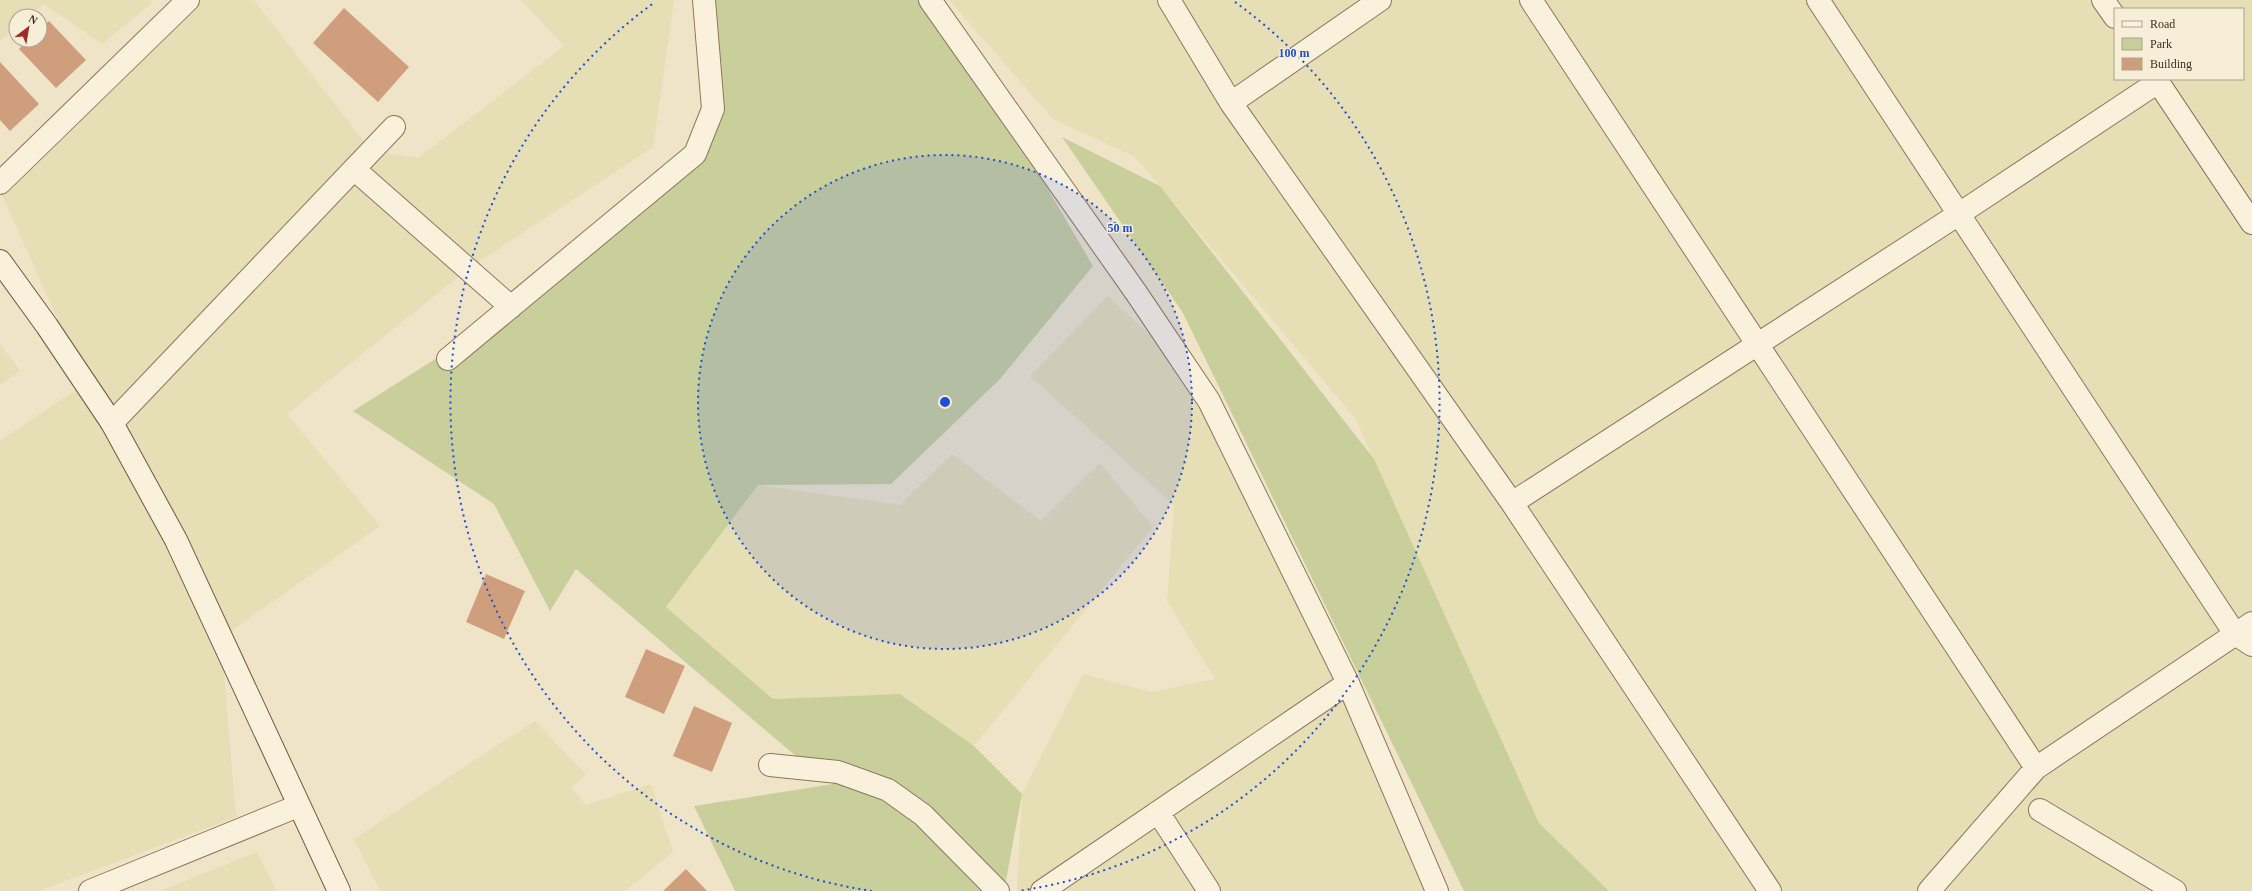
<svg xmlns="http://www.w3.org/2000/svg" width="2252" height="891" font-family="Georgia,serif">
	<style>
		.farmland { fill: #e6deb5; fill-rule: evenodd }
		.green { fill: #c9cf9b }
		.building { fill: #cf9f7d }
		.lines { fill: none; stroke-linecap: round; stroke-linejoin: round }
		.street-casing { stroke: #8d765c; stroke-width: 24 }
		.secondary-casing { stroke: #6f573f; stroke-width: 24 }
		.street { stroke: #faf1dc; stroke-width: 22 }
		.secondary { stroke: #faf1dc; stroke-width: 22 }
		.ring { fill: none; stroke: #1d4ed8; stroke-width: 2; stroke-dasharray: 2 4 }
		.centre { fill: #1d4ed8; stroke: #f7eed8; stroke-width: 2 }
		.ring-label { font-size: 12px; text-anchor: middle; font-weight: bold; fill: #1d4ed8; stroke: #f7eed8; stroke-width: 3; stroke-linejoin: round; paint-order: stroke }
	</style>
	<rect width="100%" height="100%" fill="#f0e4c8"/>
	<path class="farmland" d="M0,0h150l2,3 -50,41 -58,-40 -15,12h-13v11l-16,14z
		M189,0h65l117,151 47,7 146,-112 -43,-46h153l-21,147 -185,122 -181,145 93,112 -159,112 15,179 -197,74h-39v-450l86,-58 -86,-193z
		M949,0h1303v891h-643l-70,-68 -184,-405 -220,-261 -82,-38zM2115,9h128v70h-128z
		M1108,296l80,74 250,521h-421l5,-97 61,-120 68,18 64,-13 -48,-78 7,-96 -144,-129z
		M0,344l20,27 -20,14z
		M952,454l89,67 59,-58 53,64 -179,219 -74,-52 -127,5 -107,-92 92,-122 142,20z
		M535,721l51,54 -15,12 15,18 65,-21 22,68 -48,39h-245l-26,-52z
		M257,852l20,39h-117z"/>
	<path class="green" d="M701,0h236l156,266 -93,113 -109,105 -133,1 -92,122 107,92 127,-5 74,52 48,48 -18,97h-269l-41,-85 139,-22 -22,-15 -235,-200 -26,42 -56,-107 -141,-93 136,-86 192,-159 32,-57z
		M1062,137l98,49 214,273 165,364 70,68h-145l-281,-578z"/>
	<path class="building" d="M344,8l65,59 -31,35 -65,-59z
		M49,21l37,39 -30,28 -37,-39 9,-9h12v-11z
		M0,62l39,42 -29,27 -10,-11z
		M486,574l39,17 -21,48 -38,-17z
		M646,649l39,17 -21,48 -39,-17z
		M694,706l38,17 -20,49 -39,-16z
		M686,869l21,22h-44z"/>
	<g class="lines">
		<defs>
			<path id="street" d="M930,0l207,294 72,107 139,282 89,208
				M1169,0l62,103 281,400 258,388
				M1531,0l505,768
				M1818,0l417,634 17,11
				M2103,0l12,17
				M2156,79l96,144
				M1231,103l149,-103
				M354,169l157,138
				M0,183l188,-183
				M448,359l247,-205 18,-45 -9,-109
				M112,423l282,-296
				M1512,503l447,-289 199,-132
				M770,765l68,7 50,18 35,25 75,76
				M2040,810l135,81
				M1158,812l51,79
				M90,891l208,-85
				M1042,891l306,-208
				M1929,891l107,-123 216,-145"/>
			<path id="secondary" d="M0,261l47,65 65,97 64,117 163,351"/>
		</defs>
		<use href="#street" class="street-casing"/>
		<use href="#secondary" class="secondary-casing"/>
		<use href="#street" class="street"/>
		<use href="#secondary" class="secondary"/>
	</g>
	<circle cx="945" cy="402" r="247" fill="#1d4ed8" fill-opacity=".12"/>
	<g class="ring">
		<circle cx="945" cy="402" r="247"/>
		<path d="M872 891A494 494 0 0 1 655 2M1235 2A494 494 0 0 1 1018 891"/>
	</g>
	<circle cx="945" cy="402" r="6" class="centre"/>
	<g class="ring-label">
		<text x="1294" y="57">100 m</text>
		<text x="1120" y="232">50 m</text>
	</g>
	<rect x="2114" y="8" width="130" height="72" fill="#f7eed8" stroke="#ada18e"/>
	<rect x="2122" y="21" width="20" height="6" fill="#faf1dc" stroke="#ada18e"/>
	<text x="2150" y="28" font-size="12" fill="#3d2e20">Road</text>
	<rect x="2122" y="38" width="20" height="12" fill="#c9cf9b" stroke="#ada18e"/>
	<text x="2150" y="48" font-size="12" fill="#3d2e20">Park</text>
	<rect x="2122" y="58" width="20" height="12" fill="#cf9f7d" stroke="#ada18e"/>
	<text x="2150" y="68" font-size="12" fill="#3d2e20">Building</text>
	<g transform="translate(28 28) rotate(31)"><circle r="19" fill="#f7eed8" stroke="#ada18e"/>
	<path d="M0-3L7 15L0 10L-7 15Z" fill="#9e2a2b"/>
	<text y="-6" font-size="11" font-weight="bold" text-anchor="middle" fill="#3d2e20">N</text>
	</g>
</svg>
